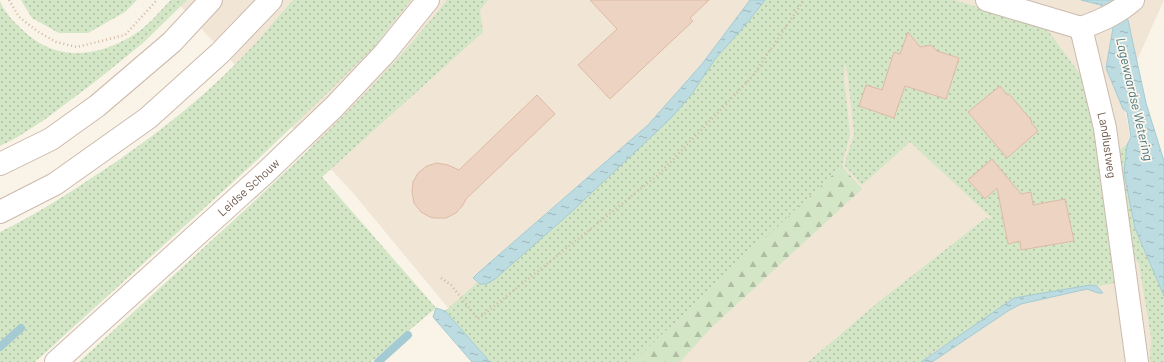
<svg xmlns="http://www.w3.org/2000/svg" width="1164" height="362" font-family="Barlow,sans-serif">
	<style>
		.residential { fill: #f1e5d6 }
		.grass { fill: url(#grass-dots) }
		.forest { fill: url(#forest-firs) }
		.water { fill: url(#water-ripples); stroke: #a4cbd3 }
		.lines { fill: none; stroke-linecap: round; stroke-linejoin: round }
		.stream { stroke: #a4cbd3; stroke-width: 8 }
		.building { fill: #edd3c1; stroke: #debaa3 }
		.minor-casing { stroke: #cbbbae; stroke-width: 24 }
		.path { stroke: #d2b7a4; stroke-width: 2.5; stroke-dasharray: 1 3; stroke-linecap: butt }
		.minor { stroke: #fff; stroke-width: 22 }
		.labels { text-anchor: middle; stroke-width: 3.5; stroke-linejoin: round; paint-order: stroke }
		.street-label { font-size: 12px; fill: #715b4e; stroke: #fdf7ed }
		.water-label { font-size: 13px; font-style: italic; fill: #4a7882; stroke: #fdf7ed }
	</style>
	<defs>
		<pattern id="grass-dots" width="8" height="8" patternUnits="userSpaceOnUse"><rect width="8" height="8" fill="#d3e6c6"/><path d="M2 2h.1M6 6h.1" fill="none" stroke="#b0bda3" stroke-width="1.8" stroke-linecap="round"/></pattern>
		<pattern id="forest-firs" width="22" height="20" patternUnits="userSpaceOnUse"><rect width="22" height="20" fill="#d3e6c6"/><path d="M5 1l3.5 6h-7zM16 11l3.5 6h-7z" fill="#b0bda3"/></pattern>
		<pattern id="water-ripples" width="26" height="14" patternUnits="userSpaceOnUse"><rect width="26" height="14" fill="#bddce2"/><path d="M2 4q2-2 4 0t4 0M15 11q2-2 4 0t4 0" fill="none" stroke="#9eb5b9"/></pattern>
	</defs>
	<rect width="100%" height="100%" fill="#faf3e7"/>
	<path class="residential" d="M175,0h989l-31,69 -14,11 45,230v52h-671l-140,-169z"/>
	<path class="grass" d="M21,0h116l-12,12 -37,21h-29l-27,-15z
		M171,0h16l-44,43 -47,38 -52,39 -28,18 -16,8v-145c4,12 17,24 27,33 34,29 73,22 108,0 12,-7 26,-24 36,-34z
		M293,0h118l-37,47 -51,50 -67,64 -221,201h-35v-130c29,-14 57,-31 84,-49 61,-39 120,-84 169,-137 14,-15 26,-31 40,-46z
		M447,0h41l-8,10 3,22 -161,145 114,131 -65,54h-292c52,-48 104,-95 156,-143 75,-69 149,-139 212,-219z
		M765,0h189l88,27 7,5 30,41 8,17 9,35 24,158 -33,4 -74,15 -81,51 -11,9h-113l73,-62 105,-82 7,1 -83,-77 -48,43 -18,-20 10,-31 -6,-57 -3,-15 -1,17 6,56 -8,31 -209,196h-143l-45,-51 33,-29 2,2 88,-69 103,-97 20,-23 25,-37 31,-35z
		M1127,145l-3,28 11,55 29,68v66h-14l1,-25 -12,-73 -11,-16 -10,-97 4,-3z"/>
	<path class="forest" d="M842,166l20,23 -151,139 -31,34h-47z"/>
	<path class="water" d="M750,0h15l-18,23 -31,35 -25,37 -20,23 -103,97 -73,64 -9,5h-6l-7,-6 5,-5 170,-148 54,-61z
		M1081,0h40l7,20 18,83 18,58v135l-29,-68 -11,-55 3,-28 4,-8 -4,-25 -4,-3 -17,-41 7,-40 -12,-23z
		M1090,285l7,1 6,7h-5l-11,-4 -66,15 -13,7 -76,51h-11l93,-64z
		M436,308l9,3 45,51h-18l-39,-45z"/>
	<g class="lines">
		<path class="stream" d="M0,347l21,-19
			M378,362l30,-27"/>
	</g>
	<path class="building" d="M590,0h119l-19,18 3,3 -83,78 -32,-34 39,-36z
		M908,32l12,15 11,-2 6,6 22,7 -13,41 -41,-13 -11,32 -35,-12 7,-21 16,5 12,-38 6,2z
		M1000,86l7,9 2,-1 23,27 -1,1 7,9 -31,27 -39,-46z
		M537,95l18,19 -89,85 -3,6 -7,8 -10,5h-11l-5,-1 -9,-5 -7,-9 -2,-11 1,-10 5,-9 9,-7 10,-3 11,2 11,5z
		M992,159l29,35 10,-2 2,13 32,-6 9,42 -53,9 -1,-9 -12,3 -11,-56 -12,11 -17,-19z"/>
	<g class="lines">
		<defs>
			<g id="minor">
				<path d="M987,0l94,28"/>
				<path id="s1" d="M1081,28l24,100 32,234"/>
				<path d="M1081,28c19,-7 36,-14 52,-28"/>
				<path d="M0,164l51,-25 46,-33 75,-64 39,-42"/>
				<path d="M0,212l55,-28 93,-66 72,-65 51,-53"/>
				<path id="s2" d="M56,362l209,-189 69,-66 51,-54 43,-53"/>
			</g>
		</defs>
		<use href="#minor" class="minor-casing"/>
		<path class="path" d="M9,0l10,17 18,14 19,11 21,5 48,-12 32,-35
			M441,278l10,7 27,34 180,-144 94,-98 52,-77"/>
		<use href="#minor" class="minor"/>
	</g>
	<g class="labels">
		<g class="street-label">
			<text dy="4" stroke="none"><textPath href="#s1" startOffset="120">Landlustweg</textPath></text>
			<text dy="4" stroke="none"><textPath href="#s2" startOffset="260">Leidse Schouw</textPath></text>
		</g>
		<g class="water-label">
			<text transform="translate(1135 99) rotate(77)" y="5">Lagewaardse Wetering</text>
		</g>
	</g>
</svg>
